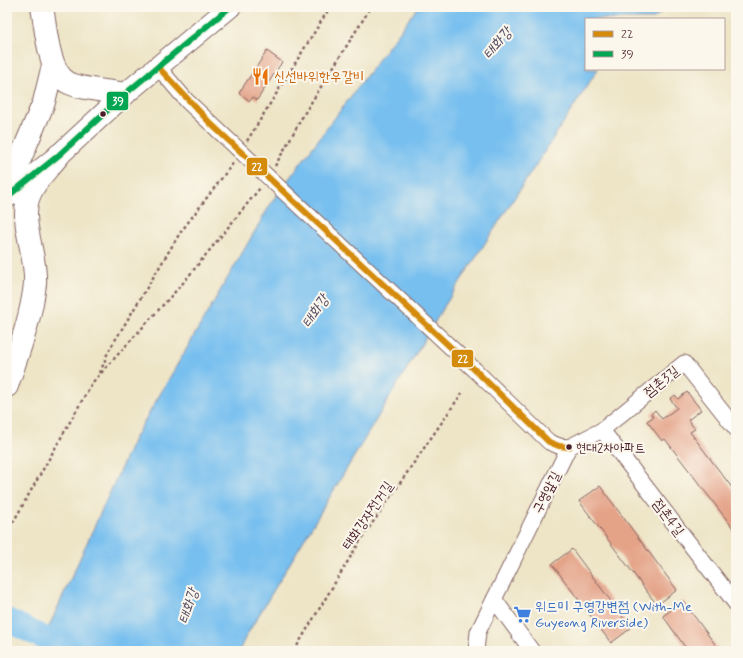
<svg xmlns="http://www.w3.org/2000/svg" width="743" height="658" font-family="Mynerve,'Poor Story',sans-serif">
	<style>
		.water { fill: #77bfef; stroke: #606f8d }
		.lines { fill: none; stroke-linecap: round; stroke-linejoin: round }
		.river { stroke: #77bfef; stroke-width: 24 }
		.building { fill: #e4a287 }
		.street-casing { stroke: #836462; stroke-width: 17 }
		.secondary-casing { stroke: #836462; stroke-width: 23 }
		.primary-casing { stroke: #836462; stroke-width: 24 }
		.path { stroke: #836462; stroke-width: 2.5; stroke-dasharray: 3 3; stroke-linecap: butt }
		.street { stroke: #fff; stroke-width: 15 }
		.secondary { stroke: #fff; stroke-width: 21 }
		.primary { stroke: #fff; stroke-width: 22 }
		.street-bridge-casing { stroke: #836462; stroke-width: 17; stroke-linecap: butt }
		.street-bridge { stroke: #fff; stroke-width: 15 }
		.bus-1-casing { stroke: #fbf7ec; stroke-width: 9 }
		.bus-2-casing { stroke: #fbf7ec; stroke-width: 9 }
		.bus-1 { stroke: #d48b09; stroke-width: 6 }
		.bus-2 { stroke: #00a651; stroke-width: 6 }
		.bus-dot { fill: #4a1f2b; stroke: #fbf7ec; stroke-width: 1.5 }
		.labels { text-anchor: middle; stroke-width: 4; stroke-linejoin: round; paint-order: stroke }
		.bus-label { font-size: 13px; fill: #4a1f2b; stroke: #fbf7ec; text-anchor: start }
		.food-label { font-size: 14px; fill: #c56008; stroke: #fbf7ec; text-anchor: start }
		.street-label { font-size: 14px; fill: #4a1f2b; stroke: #fbf7ec }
		.shop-label { font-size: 14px; fill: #366cbe; stroke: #fbf7ec; text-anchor: start }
		.water-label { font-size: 15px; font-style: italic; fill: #584f66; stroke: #fbf7ec }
		.line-badge { stroke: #fbf7ec; stroke-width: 1.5 }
		.badge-label { font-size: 11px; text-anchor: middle; font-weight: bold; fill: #fff }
	</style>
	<rect width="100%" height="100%" fill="#fbf7ec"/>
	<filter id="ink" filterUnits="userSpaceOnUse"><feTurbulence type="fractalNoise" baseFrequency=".025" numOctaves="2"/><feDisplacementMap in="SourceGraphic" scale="8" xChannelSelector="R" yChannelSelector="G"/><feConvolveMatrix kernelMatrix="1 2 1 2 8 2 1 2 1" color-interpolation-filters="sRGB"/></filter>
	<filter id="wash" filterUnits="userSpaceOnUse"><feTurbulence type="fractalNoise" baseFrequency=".012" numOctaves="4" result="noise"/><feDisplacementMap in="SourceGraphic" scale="16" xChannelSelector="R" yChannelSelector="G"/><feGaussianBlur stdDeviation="0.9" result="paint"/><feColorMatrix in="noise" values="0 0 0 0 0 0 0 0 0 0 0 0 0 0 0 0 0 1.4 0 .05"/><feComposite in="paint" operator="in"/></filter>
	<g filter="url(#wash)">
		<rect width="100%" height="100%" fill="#eee5c7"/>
		<path class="water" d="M418,7h250l-15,12h-67v50h12l-153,236 -200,333 -6,13h-201l96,-212 139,-239z"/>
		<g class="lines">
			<path class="river" d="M7,620l64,31"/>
		</g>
		<g id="blocks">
			<path class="building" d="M298,7h10l-3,5z
				M267,51l15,11 -25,38 -4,-3 -3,4 -11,-8z
				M687,392l14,18 -13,10 7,9 -5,3 46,61v39l-71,-93 -3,2 -15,-20 6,-4 -2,-3 4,-4 7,9 15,-11 -7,-9 5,-4 3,4z
				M600,486l77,104 -20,15 -78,-104z
				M572,549l59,79 -20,15 -59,-79z
				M683,601l37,50h-32l-25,-35z"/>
		</g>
	</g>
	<g filter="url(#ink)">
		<use href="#blocks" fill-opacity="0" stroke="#836462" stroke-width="1"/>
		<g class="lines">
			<defs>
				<path id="street" d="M158,67l29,34 50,47
					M475,370l74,72 10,4 10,1
					M602,430l134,174
					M569,447l33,-17 82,-67 52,66
					M494,599l38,52
					M476,651l2,-19 91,-185"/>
				<path id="secondary" d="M7,197l52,-42 66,-61 105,-87"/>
				<path id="primary" d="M42,7c4,21 6,64 25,75 11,7 44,9 58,12
					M7,190l37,-88 9,-37
					M7,386c11,-33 24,-67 28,-102 2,-27 -13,-56 -8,-81 4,-19 21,-34 32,-48"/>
			</defs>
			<use href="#street" class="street-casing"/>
			<use href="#secondary" class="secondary-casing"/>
			<use href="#primary" class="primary-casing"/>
			<path class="path" d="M247,141l83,-134
				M275,166l29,-52 67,-107
				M100,373l8,-21 72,-119 54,-71
				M7,533l85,-150 91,-100 77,-95
				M294,651l66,-110 102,-148"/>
			<use href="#street" class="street"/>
			<use href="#secondary" class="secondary"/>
			<use href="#primary" class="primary"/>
			<defs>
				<path id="street-bridge" d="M237,148l238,222"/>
			</defs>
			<use href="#street-bridge" class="street-bridge-casing"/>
			<use href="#street-bridge" class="street-bridge"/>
			<defs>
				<path id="bus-1" d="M158,67l53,57 264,246 74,72 10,4 10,1"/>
				<path id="bus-2" d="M7,197l52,-42 66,-61 105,-87"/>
			</defs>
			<use href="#bus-1" class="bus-1-casing"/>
			<use href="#bus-2" class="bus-2-casing"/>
			<use href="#bus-1" class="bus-1"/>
			<use href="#bus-2" class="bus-2"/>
		</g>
	</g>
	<defs>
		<symbol id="restaurant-bare" viewBox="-9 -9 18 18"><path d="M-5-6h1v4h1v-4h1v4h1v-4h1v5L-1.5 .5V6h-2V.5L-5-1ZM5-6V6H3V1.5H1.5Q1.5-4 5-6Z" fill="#e8710a" stroke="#fbf7ec" stroke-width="2.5" paint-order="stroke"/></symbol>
		<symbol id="supermarket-bare" viewBox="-9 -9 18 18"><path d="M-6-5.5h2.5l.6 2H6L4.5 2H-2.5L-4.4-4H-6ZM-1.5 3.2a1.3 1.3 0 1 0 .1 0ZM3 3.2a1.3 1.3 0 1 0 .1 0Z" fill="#3f7fe0" stroke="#fbf7ec" stroke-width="2.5" paint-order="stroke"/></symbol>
	</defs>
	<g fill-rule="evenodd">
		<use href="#restaurant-bare" x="248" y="64" width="25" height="25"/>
		<use href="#supermarket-bare" x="510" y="602" width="25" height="25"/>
	</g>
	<g class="bus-dot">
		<circle cx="103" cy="114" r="3.5"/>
		<circle cx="569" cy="447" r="3.5"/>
	</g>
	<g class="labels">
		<g class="bus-label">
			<text x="576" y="452">현대2차아파트</text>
		</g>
		<g class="food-label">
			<text x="274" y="81">신선바위한우갈비</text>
		</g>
		<g class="street-label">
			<text transform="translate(661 381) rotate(-39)" y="5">점촌3길</text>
			<text transform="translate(546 492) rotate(-63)" y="5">구영앞길</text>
			<text transform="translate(367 515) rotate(-56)" y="5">태화강자전거길</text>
			<text transform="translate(669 517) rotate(53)" y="5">점촌4길</text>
		</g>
		<g class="shop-label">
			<text x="535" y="611">위드미 구영강변점 (With-Me<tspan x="535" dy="16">Guyeong Riverside)</tspan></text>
		</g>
		<g class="water-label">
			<text transform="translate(497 43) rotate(-50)" y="5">태화강</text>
			<text transform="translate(315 311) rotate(-56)" y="5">태화강</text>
			<text transform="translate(188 606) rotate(-72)" y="5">태화강</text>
		</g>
	</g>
	<g class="line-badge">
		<rect x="106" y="91" width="23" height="20" rx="4" fill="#00a651"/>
		<rect x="246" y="157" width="22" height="19" rx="4" fill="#d48b09"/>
		<rect x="451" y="349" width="23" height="19" rx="4" fill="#d48b09"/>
	</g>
	<g class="badge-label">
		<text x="118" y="105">39</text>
		<text x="257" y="171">22</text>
		<text x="463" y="363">22</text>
	</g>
	<rect width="743" height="658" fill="none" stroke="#fbf7ec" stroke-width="24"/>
	<rect x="585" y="18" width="140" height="52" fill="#fbf7ec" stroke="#b4a19f"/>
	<rect x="593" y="31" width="20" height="6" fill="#d48b09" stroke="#b4a19f"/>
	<text x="621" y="38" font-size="12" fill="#4a1f2b">22</text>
	<rect x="593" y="51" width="20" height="6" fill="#00a651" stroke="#b4a19f"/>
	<text x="621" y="58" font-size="12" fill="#4a1f2b">39</text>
</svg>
